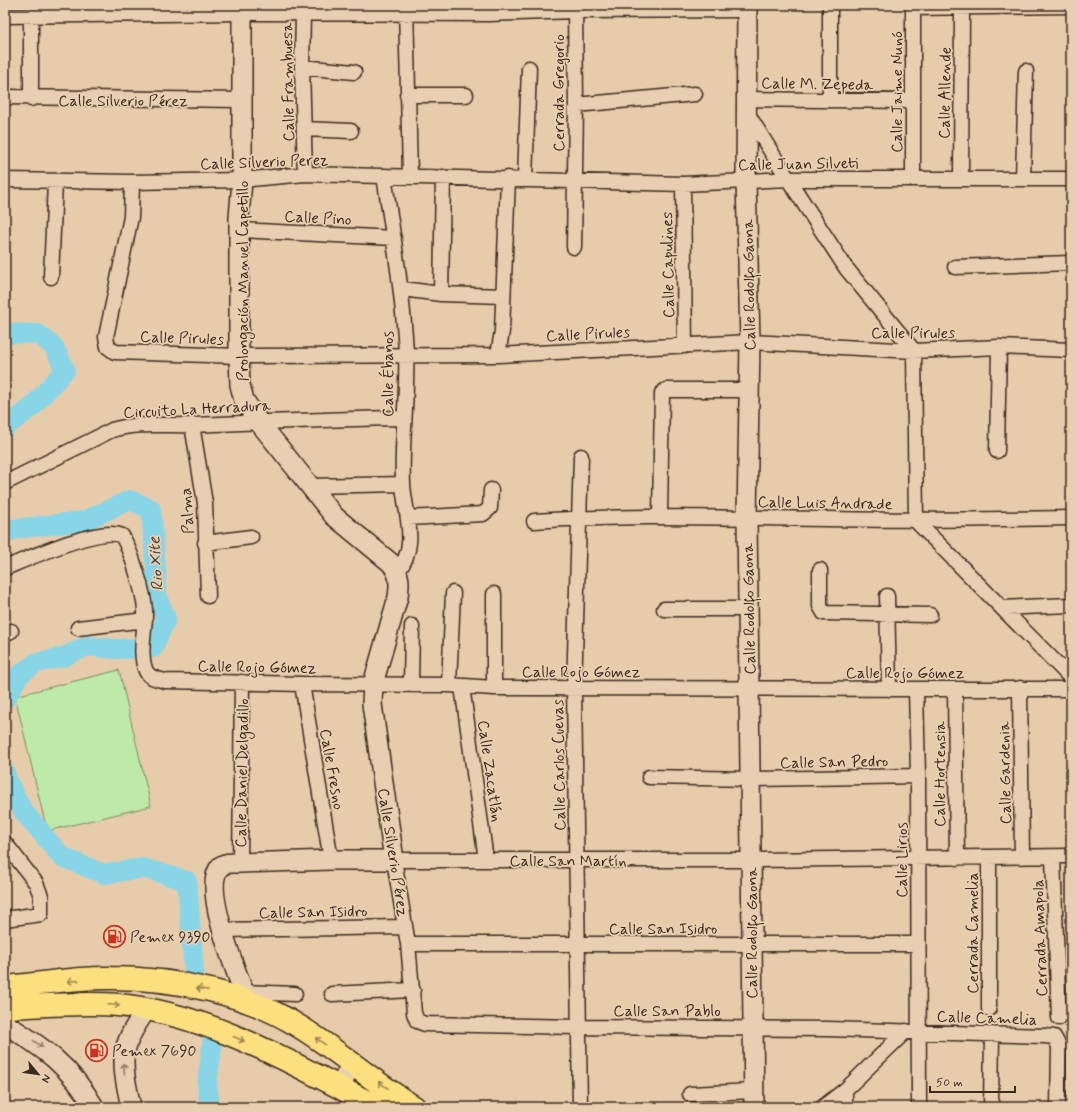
<svg xmlns="http://www.w3.org/2000/svg" width="1076" height="1112" font-family="Mynerve,sans-serif">
	<style>
		.green { fill: #bdeaa8; stroke: #7c8a63 }
		.lines { fill: none; stroke-linecap: round; stroke-linejoin: round }
		.river { stroke: #88d5e8; stroke-width: 20 }
		.street-casing { stroke: #3b2a1e; stroke-width: 17 }
		.secondary-casing { stroke: #3b2a1e; stroke-width: 22 }
		.primary-casing { stroke: #3b2a1e; stroke-width: 25 }
		.street { stroke: #e9cfb1; stroke-width: 14 }
		.secondary { stroke: #e9cfb1; stroke-width: 19 }
		.primary { stroke: #fce080; stroke-width: 22 }
		.oneway { stroke: #9c854f }
		.oneway2 { stroke: #927c68 }
		.labels { text-anchor: middle; stroke-width: 3.5; stroke-linejoin: round; paint-order: stroke }
		.street-label { font-size: 16px; fill: #3b2a1e; stroke: #e9cfb1 }
		.poi-label { font-size: 16px; fill: #3b2a1e; stroke: #e9cfb1; text-anchor: start }
		.water-label { font-size: 17px; font-style: italic; fill: #433b32; stroke: #e9cfb1 }
	</style>
	<rect width="100%" height="100%" fill="#e7ccab"/>
	<filter id="ink" filterUnits="userSpaceOnUse"><feTurbulence type="fractalNoise" baseFrequency=".025" numOctaves="2"/><feDisplacementMap in="SourceGraphic" scale="8" xChannelSelector="R" yChannelSelector="G"/><feConvolveMatrix kernelMatrix="1 2 1 2 8 2 1 2 1" color-interpolation-filters="sRGB"/></filter>
	<g filter="url(#ink)">
		<path class="green" d="M119,670l32,136 -104,25 -32,-135z"/>
		<g class="lines">
			<path class="river" d="M5,333l33,1 16,13 11,23 -33,37 -27,20
				M5,535l9,-6 70,-8 46,-21 21,9 5,61v24l10,25 -13,29 -37,1 -29,-3 -24,11 -27,6 -17,12 -14,24
				M5,772l1,6 17,33 39,46 42,17 39,-6 44,13 7,92
				M210,1107l-3,-24 6,-44"/>
			<defs>
				<path id="street" d="M406,5l4,171
					M830,5v95
					M913,5v174
					M913,8l158,-2
					M303,13l-1,54 3,107
					M5,16l237,-3 247,1 86,-3 172,-1
					M31,17v82
					M302,67l52,5
					M407,95h59
					M5,97l237,3
					M745,99l167,2
					M576,105l119,-11
					M746,111l42,68 58,89 68,83 2,170 155,157
					M304,129l47,2
					M384,176c9,59 19,117 22,177 2,44 -5,87 -3,131 2,31 16,60 -5,87
					M525,179l4,-111
					M961,179l1,-172
					M1023,179l3,-108
					M5,180l127,2 110,-2 63,-6 378,10 105,-5h283
					M132,182l-1,35 -25,120 2,10 7,5 124,4 259,-1 252,-13 164,9 85,-4 72,3
					M683,184l2,162
					M240,230l154,8
					M574,247l2,-142 -1,-100
					M955,267l116,-4
					M51,277l4,-95
					M402,289l39,5 62,2
					M441,294l2,-117
					M498,355l4,-24 6,-153
					M192,425l13,78 3,93
					M997,451l2,-104
					M5,483l107,-53c27,-8 54,-4 82,-5 70,-3 139,-6 210,-7
					M310,486l93,-2
					M660,515l2,-122 4,-3h83
					M408,518l75,-4 7,-6 1,-18
					M534,521c98,-7 195,-3 293,-2 81,2 162,0 244,-1
					M205,543l46,-6
					M5,568c22,-9 97,-43 117,-32 9,14 22,57 23,74 1,19 -7,43 1,61 3,7 12,8 19,10l137,3 147,1 45,3 577,1
					M820,570v36l4,7 106,2
					M494,594v94
					M887,596l2,93
					M1002,608l69,-3
					M664,609h85
					M78,628l67,-8
					M5,634l6,-3
					M302,684l29,176
					M411,685l1,-59
					M449,685l4,-92
					M462,686l24,174
					M1020,688l2,169
					M916,689l2,87 1,331
					M955,689l2,169
					M649,777l102,2 167,-3
					M5,843l31,40 5,13v18l-36,5
					M1053,857l6,161
					M240,863l2,-181
					M222,930l183,-3
					M408,944h510
					M244,992l51,2
					M332,994l81,-4
					M989,1009v-152
					M845,1090v17
					M690,1094l63,-3
					M580,1107l-6,-419 7,-232
					M823,1107l22,-17 61,-59
					M991,1107l1,-73
					M1058,1107l1,-61 -5,-9 -9,-1 -217,-7 -249,-2 -154,-3 -8,-3 -3,-8 -6,-69 -14,-84h357l320,-4"/>
				<path id="secondary" d="M242,5v175l-3,38v138l1,29 4,15 14,21 76,95 57,47c9,11 9,20 7,34l-25,87 -1,20 22,156h-63l-91,3c-6,0 -16,-1 -20,4 -19,21 19,112 28,136
					M747,5l-1,175 4,162 -3,176 7,589
					M5,1024c38,23 66,43 89,83
					M339,1088l13,-25
					M131,1107c-10,-46 -13,-59 16,-98"/>
				<path id="primary" d="M5,987c34,-3 72,-10 106,-9 62,0 136,15 189,49 39,24 74,56 114,80
					M5,1007c37,-1 76,-5 113,-2 91,8 179,61 259,102"/>
			</defs>
			<use href="#street" class="street-casing"/>
			<use href="#secondary" class="secondary-casing"/>
			<use href="#primary" class="primary-casing"/>
			<use href="#street" class="street"/>
			<use href="#secondary" class="secondary"/>
			<use href="#primary" class="primary"/>
		</g>
		<defs><path id="oneway-shaft" d="M-6 0H5M1.5-3L5.5 0L1.5 3" fill="none" stroke-width="1.6" stroke-linecap="round" stroke-linejoin="round"/></defs>
		<g class="oneway">
			<use href="#oneway-shaft" transform="translate(73 981) rotate(175)"/>
			<use href="#oneway-shaft" transform="translate(202 989) rotate(-168)"/>
			<use href="#oneway-shaft" transform="translate(114 1005) rotate(3)"/>
			<use href="#oneway-shaft" transform="translate(239 1039) rotate(24)"/>
			<use href="#oneway-shaft" transform="translate(320 1041) rotate(-145)"/>
			<use href="#oneway-shaft" transform="translate(383 1085) rotate(-145)"/>
		</g>
		<g class="oneway2">
			<use href="#oneway-shaft" transform="translate(38 1044) rotate(37)"/>
			<use href="#oneway-shaft" transform="translate(124 1069) rotate(-94)"/>
		</g>
	</g>
	<defs>
		<symbol id="fuel-ring" viewBox="-11 -11 22 22"><circle r="9.5" fill="#e9cfb1" stroke="#c8321e" stroke-width="1.5"/><path d="M-5.5-6h7V0h2V4h1.3V-2.5L3-4.5l.8-.8L6-3V5H2.5V1h-1V6h-7ZM-4.2-4.7v3.2H.2V-4.7Z" fill="#c8321e"/></symbol>
	</defs>
	<g fill-rule="evenodd">
		<use href="#fuel-ring" x="102" y="924" width="25" height="25"/>
		<use href="#fuel-ring" x="84" y="1038" width="25" height="25"/>
	</g>
	<g class="labels">
		<g class="street-label">
			<text transform="translate(287 82) rotate(-91)" y="6">Calle Frambuesa</text>
			<text transform="translate(817 83) rotate(1)" y="6">Calle M. Zepeda</text>
			<text transform="translate(896 92) rotate(-90)" y="6">Calle Jaime Nunó</text>
			<text transform="translate(558 93) rotate(-90)" y="6">Cerrada Gregorio</text>
			<text transform="translate(944 93) rotate(-89)" y="6">Calle Allende</text>
			<text x="123" y="106">Calle Silverio Pérez</text>
			<text transform="translate(264 161) rotate(-2)" y="6">Calle Silverio Perez</text>
			<text transform="translate(798 163) rotate(-1)" y="6">Calle Juan Silveti</text>
			<text transform="translate(318 217) rotate(3)" y="6">Calle Pino</text>
			<text transform="translate(667 265) rotate(-91)" y="6">Calle Capulines</text>
			<text transform="translate(242 281) rotate(-90)" y="6">Prolongación Manuel Capetillo</text>
			<text transform="translate(748 285) rotate(-91)" y="6">Calle Rodolfo Gaona</text>
			<text x="913" y="338">Calle Pirules</text>
			<text transform="translate(588 333) rotate(-3)" y="6">Calle Pirules</text>
			<text transform="translate(182 337) rotate(2)" y="6">Calle Pirules</text>
			<text transform="translate(387 374) rotate(-90)" y="6">Calle Ébanos</text>
			<text transform="translate(197 408) rotate(-3)" y="6">Circuito La Herradura</text>
			<text transform="translate(825 502) rotate(1)" y="6">Calle Luis Andrade</text>
			<text transform="translate(186 511) rotate(-94)" y="6">Palma</text>
			<text transform="translate(748 609) rotate(-91)" y="6">Calle Rodolfo Gaona</text>
			<text transform="translate(257 666) rotate(1)" y="6">Calle Rojo Gómez</text>
			<text x="581" y="677">Calle Rojo Gómez</text>
			<text x="905" y="678">Calle Rojo Gómez</text>
			<text transform="translate(834 761) rotate(-1)" y="6">Calle San Pedro</text>
			<text transform="translate(558 765) rotate(-91)" y="6">Calle Carlos Cuevas</text>
			<text transform="translate(333 769) rotate(80)" y="6">Calle Fresno</text>
			<text transform="translate(491 771) rotate(82)" y="6">Calle Zacatlán</text>
			<text transform="translate(241 773) rotate(-89)" y="6">Calle Daniel Delgadillo</text>
			<text transform="translate(1004 773) rotate(-91)" y="6">Calle Gardenia</text>
			<text transform="translate(939 774) rotate(-90)" y="6">Calle Hortensia</text>
			<text transform="translate(394 852) rotate(81)" y="6">Calle Silverio Pérez</text>
			<text x="568" y="866">Calle San Martín</text>
			<text transform="translate(901 860) rotate(-90)" y="6">Calle Lirios</text>
			<text transform="translate(313 911) rotate(-1)" y="6">Calle San Isidro</text>
			<text x="663" y="934">Calle San Isidro</text>
			<text transform="translate(751 933) rotate(-90)" y="6">Calle Rodolfo Gaona</text>
			<text transform="translate(972 933) rotate(-90)" y="6">Cerrada Camelia</text>
			<text transform="translate(1039 938) rotate(-92)" y="6">Cerrada Amapola</text>
			<text x="667" y="1016">Calle San Pablo</text>
			<text transform="translate(987 1017) rotate(2)" y="6">Calle Camelia</text>
		</g>
		<g class="poi-label">
			<text x="130" y="942">Pemex 9390</text>
			<text x="112" y="1056">Pemex 7690</text>
		</g>
		<g class="water-label">
			<text transform="translate(155 564) rotate(-94)" y="6">Rio Xite</text>
		</g>
	</g>
	<rect width="1076" height="1112" fill="none" stroke="#e9cfb1" stroke-width="20"/>
	<rect x="10" y="10" width="1056" height="1092" fill="none" stroke="#3b2a1e" stroke-width="1.5" filter="url(#ink)"/>
	<g transform="translate(38 1074) rotate(119)" stroke="#e9cfb1" stroke-width="3" paint-order="stroke">
	<path d="M0-3L7 15L0 10L-7 15Z" fill="#3b2a1e"/>
	<text y="-6" font-size="11" font-weight="bold" text-anchor="middle" fill="#3b2a1e">N</text>
	</g>
	<path d="M930 1086v6h85v-6" fill="none" stroke="#3b2a1e" stroke-width="2"/>
	<text x="936" y="1086" font-size="12" fill="#3b2a1e" stroke="#e9cfb1" stroke-width="3" paint-order="stroke">50 m</text>
</svg>
